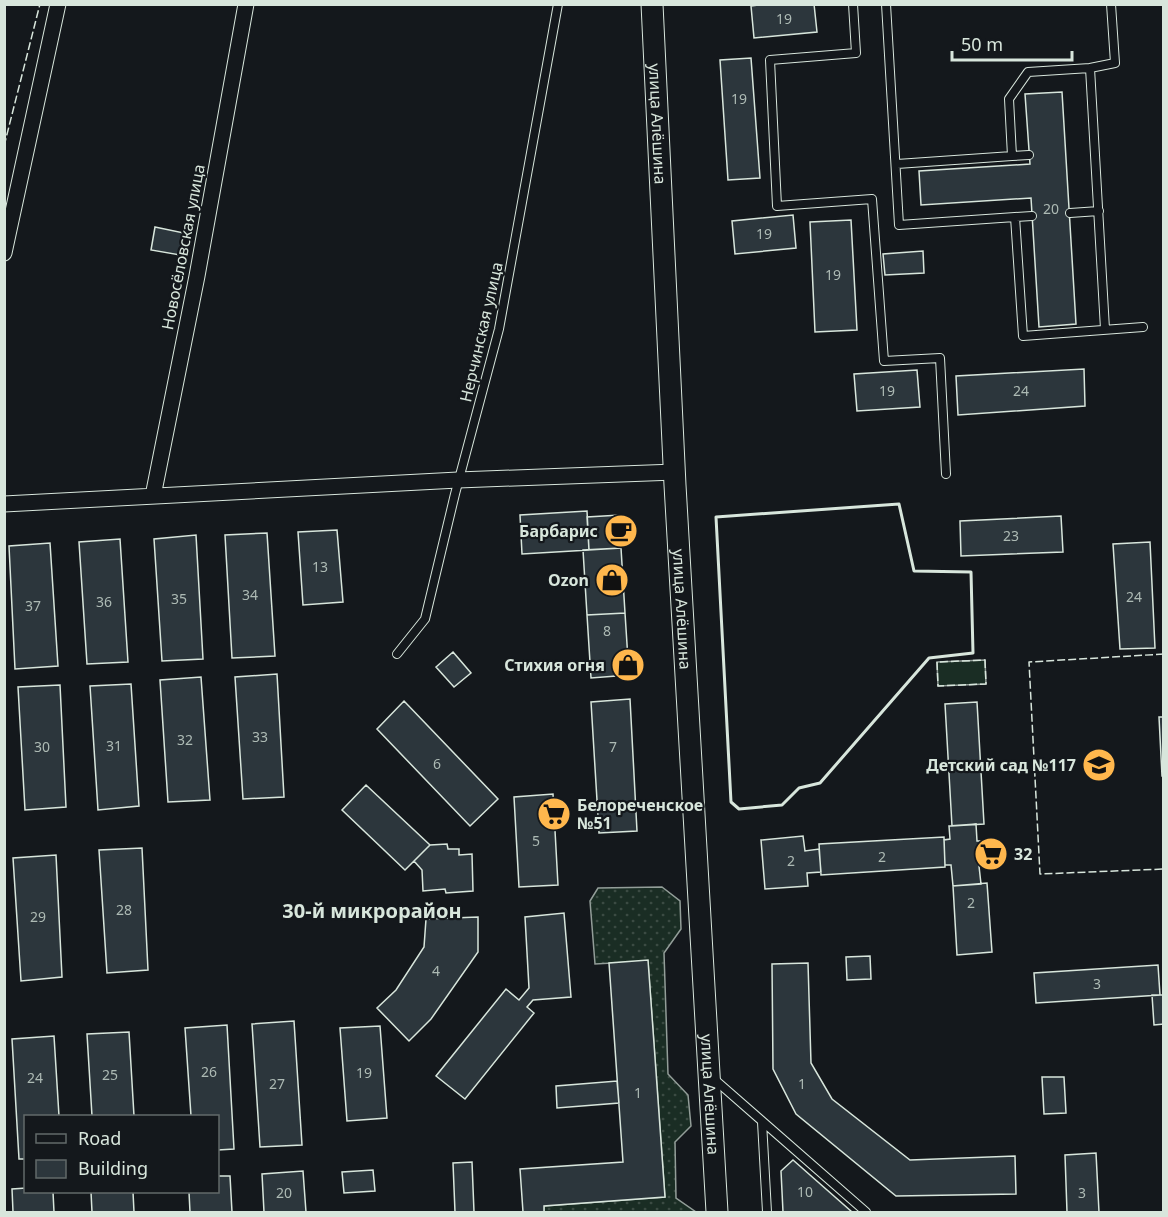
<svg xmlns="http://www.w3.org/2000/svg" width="1168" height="1217" font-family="'Noto Sans',sans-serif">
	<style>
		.grass { fill: url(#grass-dots); stroke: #939e99; stroke-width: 1.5 }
		.pitch { fill: #1a2d24; stroke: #939e99; stroke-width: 1.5 }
		.building { fill: #2c363c; stroke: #d8e6dc; stroke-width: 1.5 }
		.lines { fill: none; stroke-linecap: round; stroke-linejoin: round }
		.lane-casing { stroke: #d8e6dc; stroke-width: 10 }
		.street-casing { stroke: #d8e6dc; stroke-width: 17 }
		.secondary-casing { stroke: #d8e6dc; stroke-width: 23 }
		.lane { stroke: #14181c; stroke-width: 8 }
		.street { stroke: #14181c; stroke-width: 15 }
		.secondary { stroke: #14181c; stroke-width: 21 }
		.fence { stroke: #d8e6dc; stroke-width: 1.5; stroke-dasharray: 8 3; stroke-linecap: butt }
		.wall { stroke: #d8e6dc; stroke-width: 3 }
		.labels { text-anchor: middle; stroke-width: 4.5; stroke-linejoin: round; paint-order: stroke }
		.number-label { font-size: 14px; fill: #adbab4 }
		.street-label { font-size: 16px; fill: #d8e6dc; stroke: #14181c }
		.poi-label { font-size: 16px; font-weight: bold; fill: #d8e6dc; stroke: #14181c; text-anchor: end }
		.quarter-label { font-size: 20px; font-weight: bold; fill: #d8e6dc; stroke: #14181c }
	</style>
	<defs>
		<pattern id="grass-dots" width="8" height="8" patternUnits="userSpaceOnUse" patternTransform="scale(1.5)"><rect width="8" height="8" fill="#1a2d24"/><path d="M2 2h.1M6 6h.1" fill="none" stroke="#3b4b43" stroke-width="1.8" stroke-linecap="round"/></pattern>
	</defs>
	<rect width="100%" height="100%" fill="#14181c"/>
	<path class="grass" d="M662,887l18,14 1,28 -17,24 4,121 20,21 3,31 -16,16 1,56 20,14h-152v-6l121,-9 -17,-236 -53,3 -5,-63 8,-13z"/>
	<path class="pitch" d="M985,660l1,24 -48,2 -1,-24z"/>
	<path class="building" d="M765,4h49l3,28 -63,6 -3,-32z
		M751,58l9,120 -32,2 -8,-120z
		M1062,92l14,232 -37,3 -8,-129 -110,7 -2,-34 111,-7 -5,-70z
		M793,215l3,33 -61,6 -3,-33z
		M851,220l6,110 -42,2 -5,-110z
		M155,227l29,6 -4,22 -29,-5z
		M923,251l1,22 -39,2 -2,-21z
		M1084,369l1,37 -127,9 -2,-39z
		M917,370l3,37 -63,4 -3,-37z
		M587,511l2,39 -67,4 -2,-39z
		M620,515l1,33 -32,2 -2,-33z
		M1061,516l2,36 -102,4 -1,-35z
		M337,530l6,72 -40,3 -5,-73z
		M267,533l8,123 -43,2 -7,-123z
		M196,535l7,124 -41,2 -8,-122z
		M120,539l8,123 -41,2 -8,-122z
		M1150,542l5,106 -35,1 -7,-105z
		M50,543l8,123 -43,3 -6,-123z
		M621,548l4,65 -38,2 -4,-65z
		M625,613l4,62 -38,3 -4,-63z
		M453,652l18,21 -17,14 -18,-20z
		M277,674l7,123 -41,2 -8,-122z
		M201,677l9,123 -42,2 -8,-122z
		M131,684l8,122 -41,4 -8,-124z
		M60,685l6,122 -41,3 -7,-123z
		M630,699l7,132 -38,2 -8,-131z
		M404,701l94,98 -28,27 -93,-97z
		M977,702l7,122 -32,2 -7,-122z
		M1159,717h5v59h-2z
		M366,785l64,60 -25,25 -63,-60z
		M553,794l5,91 -39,2 -5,-90z
		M976,824l1,17h14l2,25h-14l2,18 -28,2 -2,-21h-6l-1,-25 6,-1 -1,-13z
		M803,836l2,15 14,-2 2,23 -14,1 1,13 -43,3 -4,-49z
		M944,837l1,30 -124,8 -2,-31z
		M447,844l1,5h11v6l13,-1 1,37 -27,2 -1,-4 -22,2 -1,-21 -8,-9 16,-16z
		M142,848l6,122 -41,3 -8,-123z
		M56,855l6,122 -41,4 -8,-123z
		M987,883l5,69 -35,3 -4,-69z
		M564,913l7,84 -38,3 -6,7 7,6 -69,86 -29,-23 70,-87 13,11 10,-12 -4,-71z
		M478,917v35l-47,67 -22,22 -32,-33 19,-18 28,-43 2,-28z
		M870,956l1,23 -24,1 -1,-23z
		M648,960l17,237 -121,9v6h-21l-3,-43 103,-7 -14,-199z
		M808,963l3,100 21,36 78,61 105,-4 1,38 -120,2 -100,-82 -23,-45 -1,-105z
		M1158,965l2,30 -124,8 -2,-30z
		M1152,995h12v29l-10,1z
		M294,1021l8,124 -42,2 -8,-123z
		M227,1025l7,124 -16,1v-34h-27l-6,-88z
		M380,1026l7,92 -40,3 -7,-93z
		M129,1032l5,84h-42l-5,-82z
		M54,1036l5,80h-33v43h-7l-7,-120z
		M1042,1077h22l2,36 -22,1z
		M617,1081l2,22 -62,5 -1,-22z
		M1096,1153l3,59h-32l-2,-57z
		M793,1160l59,52h-69l-2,-41z
		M472,1162l2,50h-19l-2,-49z
		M373,1170l2,21 -31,2 -2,-21z
		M303,1171l3,41h-42l-2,-38z
		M218,1176h12l2,36h-42l-1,-20h29z
		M26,1188v4h27l1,20h-41l-1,-23z
		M91,1192h42l1,20h-42z"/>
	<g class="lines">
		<defs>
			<path id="lane" d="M853,4l3,49 -86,7 7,146 95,-7 12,162 56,-3 6,116
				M886,4l13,221 116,-8 8,119 120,-9
				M1090,68l25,-5 -4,-59
				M1012,156l17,-1
				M897,164l115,-8 -3,-57 19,-27 62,-4 15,261
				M1070,213l29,-2
				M1015,217l17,-1
				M397,654l28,-35 30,-125 44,-165 59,-325
				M714,1079l152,133
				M762,1122l5,90"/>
			<path id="street" d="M4,253l54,-249
				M153,496l44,-220 49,-272
				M4,504l454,-24 217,-8"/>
			<g id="secondary">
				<path id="s1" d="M652,4l23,481 42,727"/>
			</g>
		</defs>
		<use href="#lane" class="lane-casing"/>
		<use href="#street" class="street-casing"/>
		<use href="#secondary" class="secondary-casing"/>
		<use href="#lane" class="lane"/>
		<use href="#street" class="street"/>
		<use href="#secondary" class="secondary"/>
		<path class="fence" d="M4,146l36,-142
			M1164,654l-135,8 11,212 124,-5
			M985,660l1,24 -48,2 -1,-24z"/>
		<path class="wall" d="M899,504l15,67 57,1 2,81 -44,5 -109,125 -21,5 -17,17 -43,4 -8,-7 -15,-285z"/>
	</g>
	<defs>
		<symbol id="cafe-disc" viewBox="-11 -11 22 22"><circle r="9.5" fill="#ffb74d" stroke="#14181c"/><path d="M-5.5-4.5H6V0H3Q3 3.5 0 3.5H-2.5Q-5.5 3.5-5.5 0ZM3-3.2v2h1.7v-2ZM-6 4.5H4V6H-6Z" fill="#111"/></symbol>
		<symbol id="shop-disc" viewBox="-11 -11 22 22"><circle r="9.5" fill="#ffb74d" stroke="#14181c"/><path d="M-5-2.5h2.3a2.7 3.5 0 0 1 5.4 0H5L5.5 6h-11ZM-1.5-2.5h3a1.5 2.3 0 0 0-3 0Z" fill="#111"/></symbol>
		<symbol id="school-disc" viewBox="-11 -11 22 22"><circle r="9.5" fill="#ffb74d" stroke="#14181c"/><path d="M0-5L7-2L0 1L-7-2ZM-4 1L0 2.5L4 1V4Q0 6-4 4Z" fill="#111"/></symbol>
		<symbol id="supermarket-disc" viewBox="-11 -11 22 22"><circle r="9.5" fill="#ffb74d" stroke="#14181c"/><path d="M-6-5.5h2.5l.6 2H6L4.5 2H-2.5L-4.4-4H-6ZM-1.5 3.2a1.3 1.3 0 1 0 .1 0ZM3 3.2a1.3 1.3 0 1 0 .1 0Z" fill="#111"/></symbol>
	</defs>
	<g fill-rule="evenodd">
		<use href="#cafe-disc" x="602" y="512" width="38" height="38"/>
		<use href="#shop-disc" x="593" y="561" width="38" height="38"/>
		<use href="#shop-disc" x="609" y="646" width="38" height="38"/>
		<use href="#school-disc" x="1080" y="746" width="38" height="38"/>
		<use href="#supermarket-disc" x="535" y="795" width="38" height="38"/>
		<use href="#supermarket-disc" x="972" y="835" width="38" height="38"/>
	</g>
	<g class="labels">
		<g class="number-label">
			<text x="784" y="24">19</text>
			<text x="739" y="104">19</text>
			<text x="1051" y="214">20</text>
			<text x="764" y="239">19</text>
			<text x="833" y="280">19</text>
			<text x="887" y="396">19</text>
			<text x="1021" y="396">24</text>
			<text x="1011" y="541">23</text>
			<text x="320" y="572">13</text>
			<text x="250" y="600">34</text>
			<text x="1134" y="602">24</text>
			<text x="179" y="604">35</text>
			<text x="104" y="607">36</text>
			<text x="33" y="611">37</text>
			<text x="607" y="636">8</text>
			<text x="260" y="742">33</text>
			<text x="185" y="745">32</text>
			<text x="114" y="751">31</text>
			<text x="42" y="752">30</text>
			<text x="613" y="752">7</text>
			<text x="437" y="769">6</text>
			<text x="536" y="846">5</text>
			<text x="882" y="862">2</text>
			<text x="791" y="866">2</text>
			<text x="971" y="908">2</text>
			<text x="124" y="915">28</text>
			<text x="38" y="922">29</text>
			<text x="436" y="976">4</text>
			<text x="1097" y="989">3</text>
			<text x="209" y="1077">26</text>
			<text x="364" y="1078">19</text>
			<text x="110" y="1080">25</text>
			<text x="35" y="1083">24</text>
			<text x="277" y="1089">27</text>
			<text x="802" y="1089">1</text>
			<text x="638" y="1098">1</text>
			<text x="805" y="1197">10</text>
			<text x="284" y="1198">20</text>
			<text x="1082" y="1198">3</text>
		</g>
		<g class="street-label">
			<text dy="6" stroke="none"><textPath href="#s1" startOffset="120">улица Алёшина</textPath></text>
			<text transform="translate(183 247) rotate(-79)" y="6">Новосёловская улица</text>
			<text transform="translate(481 332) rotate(-77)" y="6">Нерчинская улица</text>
			<text dy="6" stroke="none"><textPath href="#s1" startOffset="606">улица Алёшина</textPath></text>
			<text dy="6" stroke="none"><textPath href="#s1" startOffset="1092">улица Алёшина</textPath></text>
		</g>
		<g class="poi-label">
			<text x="598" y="537">Барбарис</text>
			<text x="589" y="586">Ozon</text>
			<text x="605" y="671">Стихия огня</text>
			<text x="1076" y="771">Детский сад №117</text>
			<text x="577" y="811" text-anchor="start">Белореченское<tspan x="577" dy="18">№51</tspan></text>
			<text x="1014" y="860" text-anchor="start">32</text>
		</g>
		<g class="quarter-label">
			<text x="372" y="918">30-й микрорайон</text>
		</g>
	</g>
	<rect width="1168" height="1217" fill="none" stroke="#d8e6dc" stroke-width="12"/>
	<rect x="24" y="1115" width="195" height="78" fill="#14181c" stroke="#626a69" stroke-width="1.5"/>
	<rect x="36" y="1134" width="30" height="9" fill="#14181c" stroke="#626a69" stroke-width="1.5"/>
	<text x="78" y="1145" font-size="18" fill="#d8e6dc">Road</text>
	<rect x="36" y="1160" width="30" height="18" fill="#2c363c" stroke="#626a69" stroke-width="1.5"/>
	<text x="78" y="1175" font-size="18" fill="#d8e6dc">Building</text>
	<path d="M952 51v9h120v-9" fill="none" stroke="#d8e6dc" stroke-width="3"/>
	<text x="961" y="51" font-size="18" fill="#d8e6dc" stroke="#14181c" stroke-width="4.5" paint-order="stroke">50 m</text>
</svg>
